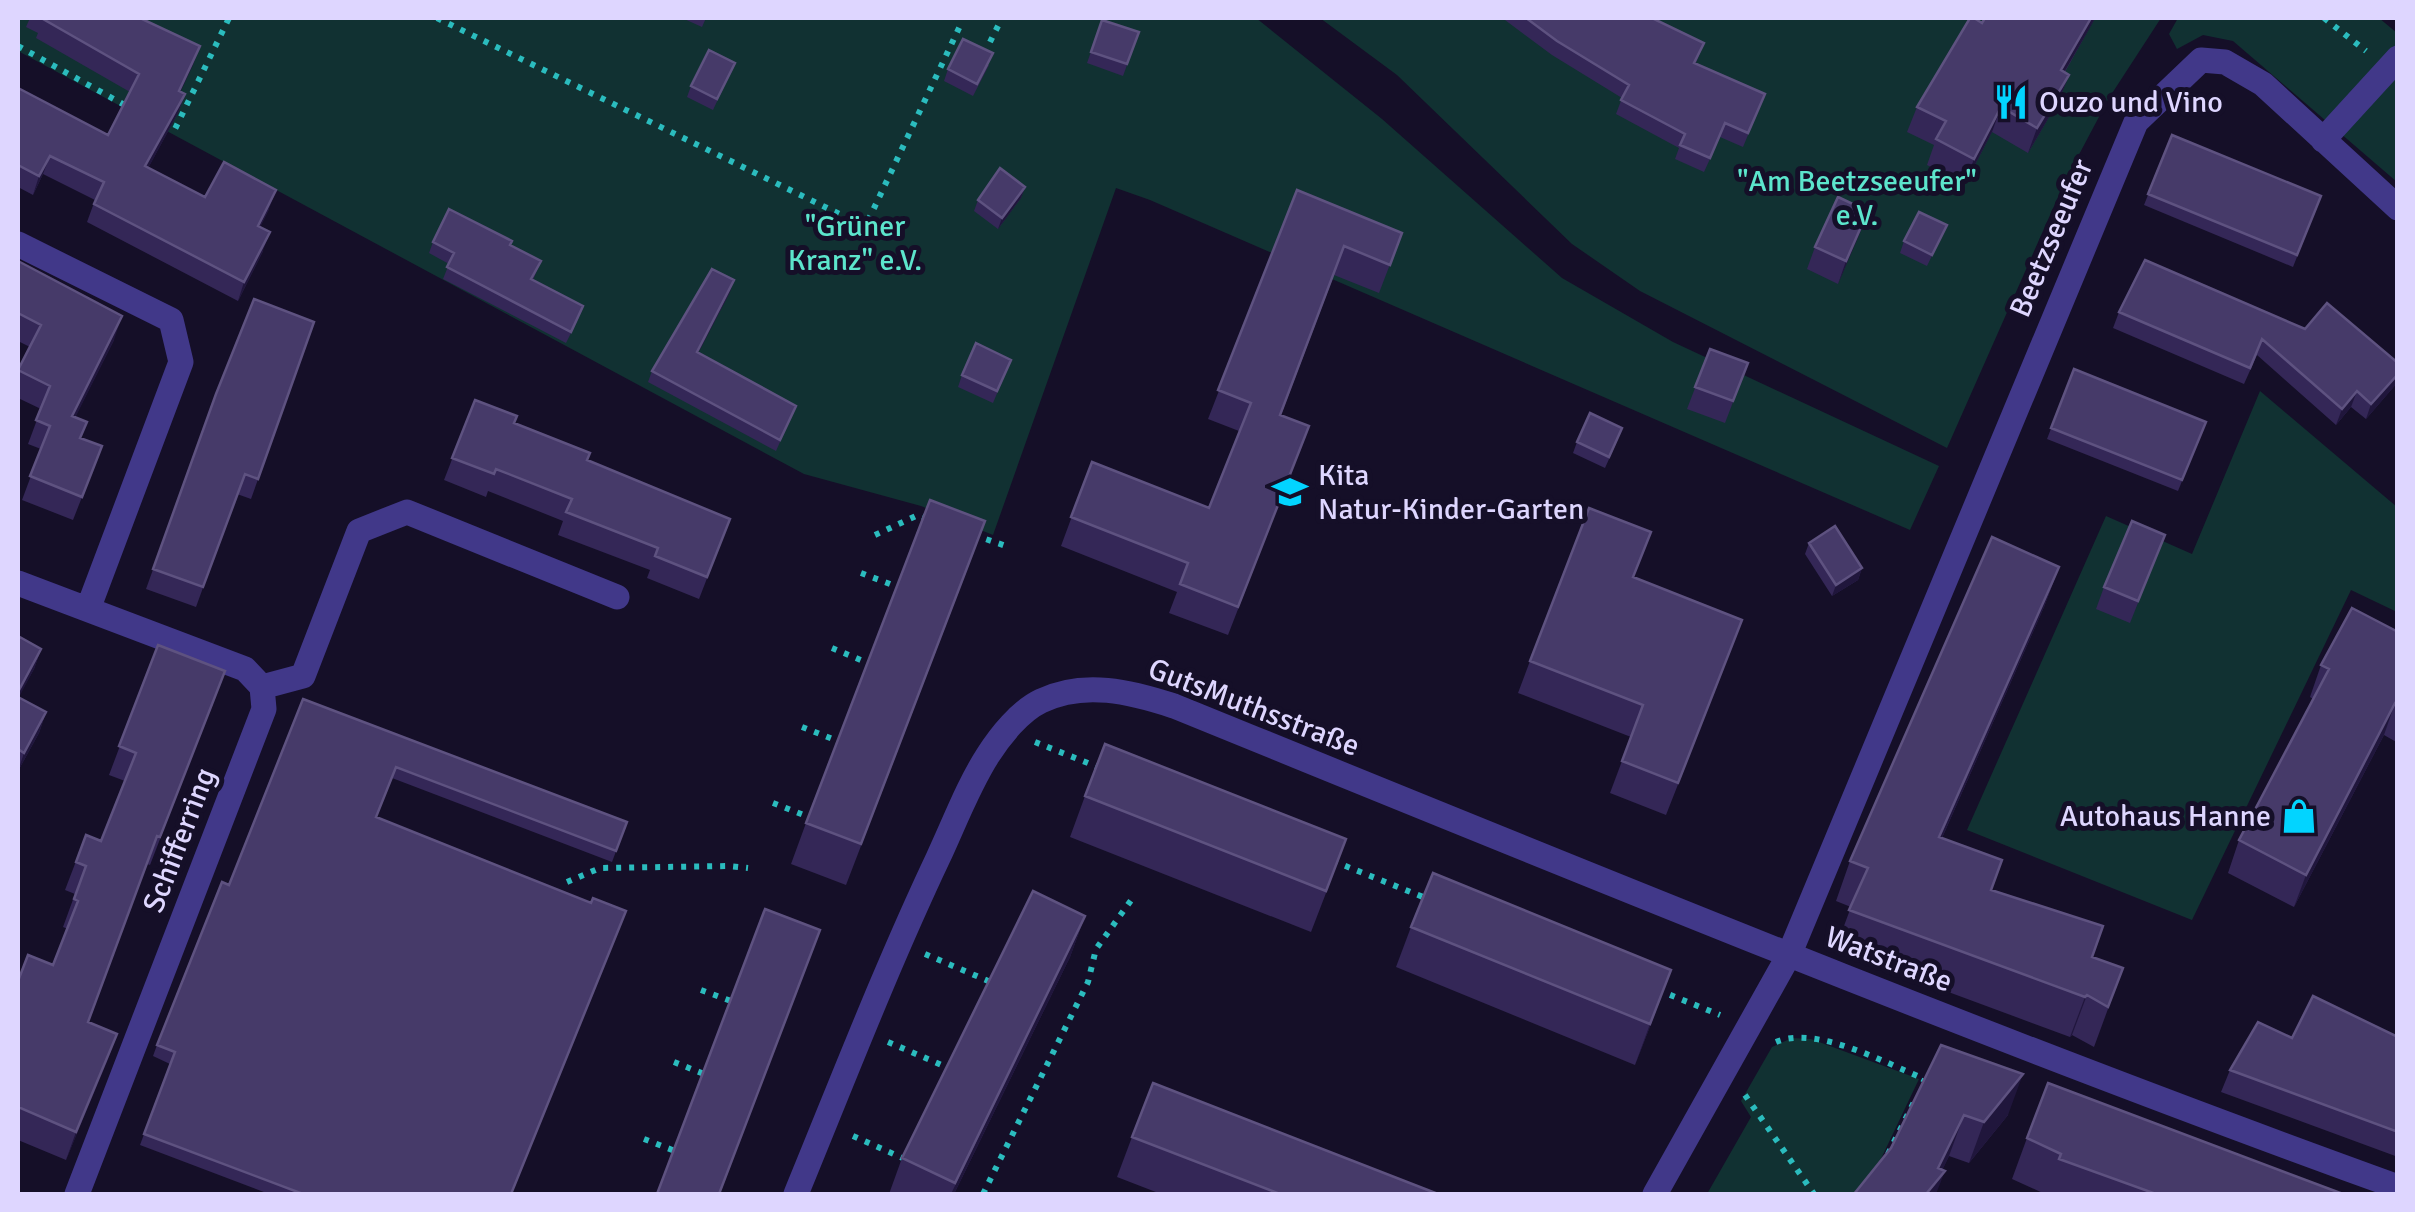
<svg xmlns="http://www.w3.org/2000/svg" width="2415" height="1212" font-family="Signika,sans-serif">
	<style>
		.green { fill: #113132 }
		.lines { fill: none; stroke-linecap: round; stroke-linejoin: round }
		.path { stroke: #2bbcbe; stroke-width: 6; stroke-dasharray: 5 8; stroke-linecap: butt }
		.minor { stroke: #413889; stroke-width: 25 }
		.wall { fill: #342757 }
		.shaded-wall { fill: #20163c }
		.building { fill: #463a69; stroke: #5e5280; stroke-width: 2.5 }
		.labels { text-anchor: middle; stroke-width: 10; stroke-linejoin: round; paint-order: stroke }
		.poi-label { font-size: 30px; fill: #ded6ff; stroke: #150f28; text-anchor: start }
		.park-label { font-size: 30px; fill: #5ce5cc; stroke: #150f28 }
		.street-label { font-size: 30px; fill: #ded6ff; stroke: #150f28 }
	</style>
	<rect width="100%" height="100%" fill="#150f28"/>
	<path class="green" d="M18,18h1238l126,101 180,159 111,64 266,124 -29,64 -760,-330 -34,-12 -123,347 -72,-29 -117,-32 -786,-423z
		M1320,18h841l-52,80 -43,81 -119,269 -307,-157 -68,-47 -175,-169z
		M2178,18h201l18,15v149l-164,-141 -30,-6 -26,14 -8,-15z
		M2260,391l137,116v105l-46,-22 -159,330 -225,-90 139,-314 86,38z
		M1792,1038l19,1 108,40 -50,105 -9,10h-153l44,-77 -10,-16 31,-54z"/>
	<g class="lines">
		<path class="path" d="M437,18l425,207 5,-2 93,-197
			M2324,18l42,33
			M990,42l12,-24
			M18,46l112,62
			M163,126l12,3 54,-111
			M875,535l43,-20 11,4
			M974,535l32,11
			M861,573l37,14
			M832,648l36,15
			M802,727l36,14
			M1035,742l68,27
			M773,803l36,14
			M1333,861l95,38
			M567,882l33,-14 129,-2 19,2
			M925,954l68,29
			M701,990l30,11
			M1658,990l62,25
			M888,1042l63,27
			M1776,1042c41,-17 109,21 149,37l-2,4
			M674,1062l30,12
			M1745,1095l69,99
			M853,1136l54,24
			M644,1139l31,12
			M1888,1154l28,-56
			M983,1194l105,-212 8,-33 36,-50"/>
		<path class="minor" d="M2323,140l75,-82
			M18,244l153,76 10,42 -93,247
			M18,583l227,86 17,18 2,22 -187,485
			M262,687l41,-11 56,-145 48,-19 210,85
			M796,1194c46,-112 90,-226 142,-336 16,-34 30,-72 50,-103 12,-19 32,-44 53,-54 43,-21 90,-9 133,5 406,165 811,332 1224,481
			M1655,1194l134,-239 347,-833 65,-62 24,2 38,22 135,124"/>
	</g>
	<path class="wall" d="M30,18h110l60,28 -20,46 5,2 -7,19 -30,55 57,29 64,12 -9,18 3,24 -25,50 -151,-79 8,-22 -52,-26 -10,21 -15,-8v-99l90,47 22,-43 -94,-54 2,-5 -12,-6z
		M682,18h24l-4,9z
		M1506,18h146l52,25 -8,20 69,31 -22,53 -23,-10 -16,35 -29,-13 4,-11 -63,-34 6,-16 -70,-43 -47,-35z
		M1985,18h110l-30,54 4,3 -10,25 -31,53 -36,-21 -27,52 -38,-19 7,-20 -27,-13 10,-25z
		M1102,20l37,12 -16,44 -36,-13z
		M735,63l-22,47 -26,-13 4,-11z
		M989,65l-16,31 -29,-15 4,-12z
		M2172,135l149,61 -28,71 -149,-62z
		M1025,187l-4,11 -23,31 -24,-18 4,-11z
		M1297,190l105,43 -23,60 -45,-18 -53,140 28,11 -81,209 -59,-22 8,-21 -116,-46 31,-84 117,46 30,-77 -31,-12z
		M1868,211l-30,73 -31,-15 8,-22z
		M1947,225l-20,41 -27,-13 4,-12z
		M433,242l77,3 31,16 -8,19 46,37 -13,26 -123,-64 6,-15 -20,-11z
		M2145,260l252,123 -31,36 -15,-12 -15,18 -79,-70 -13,29 -131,-56 6,-16z
		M18,261l96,79 -39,77 6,21 21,8 -29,74 -51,-20 19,-51 -13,-5 13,-35 -23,-11v-25l12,-26 -12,-6z
		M730,292l-32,61 98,53 -20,45 -128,-69 4,-11z
		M314,322l-63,177 -14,-5 -41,113 -50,-18 70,-195z
		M1710,349l38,14 -23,60 -38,-14z
		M1011,360l-18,43 -35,-16 4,-12z
		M2074,369l132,53 -28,69 -131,-52z
		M475,400l39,23 73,37 143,59 -31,80 -52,-21 3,-8 -92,-35 5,-14 -75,-30 -2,6 -42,-17z
		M1618,439l-13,29 -32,-15 4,-11z
		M2165,535l-35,88 -34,-14 8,-22z
		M1809,543l53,25 -4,12 -26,16 -27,-42z
		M970,562l-124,323 -55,-21 15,-41z
		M2059,567l-15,40 -102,231 49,52 101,67 31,11 -29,79 -22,-12 -2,2 -235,-87 16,-43 -15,-6 14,-40z
		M1634,578l96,74 -64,163 -56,-22 21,-56 -113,-44 12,-32z
		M2398,632v111l-14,-8 -90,172 -66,-34 11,-33 74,-141 -3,-2 11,-32z
		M18,636l23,13 -7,20 -16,28 28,15 -7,21 -21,38z
		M158,645l56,54 -64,166 -3,-1 -59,158 29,12 -51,126 -48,-20v-159l35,-16 15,-36 -5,-2 12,-33 -10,-4 21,-55 15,6 24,-60 -16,-6z
		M303,699l324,123 -15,40 -220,-84 -16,39 135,377h-242l-129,-49 30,-81 -17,-8 4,-11 72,-160z
		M1085,796l246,84 -20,52 -241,-95z
		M1085,916l-15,41 -116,237h-65l13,-36z
		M1411,927l245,84 -21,54 -239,-98z
		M2398,1037v120l-177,-65 9,-22 62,-32z
		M1941,1045l67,70 -39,48 -20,-7 -7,14 -51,-22z
		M1132,1137l306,57h-277l-44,-17z
		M2027,1138l316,56h-298l-33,-15z"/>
	<path class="shaded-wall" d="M2091,18h4l-3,6 -41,71 10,-25z
		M200,46l-7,19 -21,45 7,-19z
		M2069,75l-10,25 -31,53 9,-25z
		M185,94l-7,19 -39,72 6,-19z
		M2001,107l-9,25 -27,52 9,-25z
		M50,156l-7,18 -10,21 6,-19z
		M1025,187l-4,11 -23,31 4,-11z
		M276,190l-7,19 -18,36 7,-19z
		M1868,211l-8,22 -22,51 8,-23z
		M270,232l-7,19 -25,50 6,-19z
		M734,280l-4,12 -37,71 4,-11z
		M122,316l-8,24 -50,100 8,-24z
		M2398,374v8l-32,37 5,-15z
		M2357,391l-6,16 -15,18 6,-16z
		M2059,567l-15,40 -119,269 14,-39z
		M1862,568l-4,12 -26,16 4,-11z
		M41,649l-7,20 -16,30v-7z
		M2395,703l-11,32 -90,172 12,-32z
		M46,712l-7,21 -21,38 6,-18z
		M1085,916l-15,41 -116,237h-3z
		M1671,970l-15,41 -21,54 15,-41z
		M2087,995l-15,40 -2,2 15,-40z
		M117,1034l-10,28 -41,98 10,-28z
		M2023,1074l-15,41 -39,48 15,-41z
		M1964,1115l-15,41 -12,25 8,-10 -9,23h-10z"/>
	<path class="building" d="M44,18h96l60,28 -21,45 6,3 -40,72 60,31 19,-35 52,28 -18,36 12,6 -26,50 -150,-78 10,-22 -54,-26 -11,20 -21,-11v-77l90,47 31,-61 -96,-55z
		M1526,18h126l52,25 -10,20 71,31 -17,39 -23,-10 -15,35 -30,-13 5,-11 -64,-34 8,-15 -72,-44z
		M1970,18h4l8,5 3,-5h106l-30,52 8,5 -32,53 -36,-21 -27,52 -38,-20 10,-18 -29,-14z
		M1102,20l37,12 -12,32 -36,-12z
		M963,39l30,14 -16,31 -29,-15z
		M709,50l26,13 -18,36 -26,-13z
		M2172,135l149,61 -24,59 -149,-61z
		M1000,168l25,19 -23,31 -24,-18z
		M1297,190l105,43 -12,32 -46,-19 -64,169 29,11 -71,181 -58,-23 8,-21 -117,-46 21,-55 117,46 42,-105 -33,-13z
		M1838,197l30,14 -22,50 -31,-14z
		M449,209l63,32 -2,4 31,16 -10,18 52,27 -12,26 -124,-65 7,-14 -21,-11z
		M1919,212l28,13 -15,30 -28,-14z
		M2145,260l160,69 22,-26 71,60v11l-27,30 -14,-13 -15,18 -80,-70 -12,29 -131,-56z
		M18,261l104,55 -50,100 15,6 -7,16 22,8 -20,51 -52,-21 20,-50 -14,-6 14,-34 -32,-16 23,-45 -23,-12z
		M712,269l22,11 -37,72 99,54 -16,34 -128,-69z
		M254,299l60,23 -56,157 -13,-5 -42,113 -50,-18 63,-175z
		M976,343l35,17 -14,31 -35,-16z
		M1710,349l38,14 -15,38 -38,-14z
		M2074,369l132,53 -24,58 -131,-52z
		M475,400l42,16 -3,7 76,30 -3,7 143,59 -23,58 -52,-21 3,-8 -92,-36 6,-13 -76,-30 -2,5 -42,-16z
		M1590,413l32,15 -13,29 -32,-15z
		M930,500l55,21 -124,323 -55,-21z
		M1589,508l62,24 -18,45 109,43 -64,163 -56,-22 21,-56 -113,-44z
		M2132,521l33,14 -27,66 -34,-14z
		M1835,526l27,42 -26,17 -27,-42z
		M1992,537l67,30 -120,270 63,23 -11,30 112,36 -11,31 31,11 -15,39 -21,-12 -2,2 -236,-87 19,-42 -18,-7z
		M2352,608l46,24v72l-3,-1 -89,172 -67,-35 90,-171 -8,-4z
		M18,636l23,13 -23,43z
		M158,645l67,26 -65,166 -3,-1 -69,186 29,12 -41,98 -58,-25v-126l10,-26 25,10 25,-64 -4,-2 12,-33 -10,-4 10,-27 15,6 35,-88 -17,-7z
		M18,697l28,15 -22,41 -6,-4z
		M303,699l324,123 -11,29 -220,-84 -20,50 215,86 2,-5 33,13 -115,283h-208l-159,-60 31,-82 -18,-7 65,-163 7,3z
		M1105,744l241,95 -20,52 -241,-95z
		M1433,873l238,97 -21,54 -239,-97z
		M1033,891l52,25 -130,267 -53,-25z
		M765,909l55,21 -101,264h-62z
		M2313,996l85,41v95l-168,-62 28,-48 34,16z
		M1941,1045l82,29 -39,48 -20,-7 -26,53 7,3 -19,23h-72l37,-46z
		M1153,1083l285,111h-158l-148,-57z
		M2048,1083l295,111h-187l-97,-35 2,-5 -34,-16z"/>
	<defs>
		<symbol id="restaurant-bare" viewBox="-9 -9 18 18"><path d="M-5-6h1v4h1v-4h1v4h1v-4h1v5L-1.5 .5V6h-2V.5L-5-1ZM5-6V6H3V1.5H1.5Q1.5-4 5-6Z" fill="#02d4ff" stroke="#150f28" stroke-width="2.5" paint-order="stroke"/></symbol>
		<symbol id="school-bare" viewBox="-9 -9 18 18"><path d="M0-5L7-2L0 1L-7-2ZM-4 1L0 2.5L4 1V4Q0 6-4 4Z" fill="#02d4ff" stroke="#150f28" stroke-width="2.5" paint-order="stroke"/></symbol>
		<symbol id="shop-bare" viewBox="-9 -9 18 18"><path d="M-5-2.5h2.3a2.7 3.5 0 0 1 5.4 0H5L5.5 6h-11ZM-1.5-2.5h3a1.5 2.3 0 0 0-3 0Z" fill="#02d4ff" stroke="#150f28" stroke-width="2.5" paint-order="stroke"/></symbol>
	</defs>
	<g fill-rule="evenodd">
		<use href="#restaurant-bare" x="1986" y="77" width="50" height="50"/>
		<use href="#school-bare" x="1265" y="467" width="50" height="50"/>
		<use href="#shop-bare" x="2274" y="791" width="50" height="50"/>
	</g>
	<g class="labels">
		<g class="poi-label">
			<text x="2039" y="112">Ouzo und Vino</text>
			<text x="1318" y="485">Kita<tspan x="1318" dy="34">Natur-Kinder-Garten</tspan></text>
			<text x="2271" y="826" text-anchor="end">Autohaus Hanne</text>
		</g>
		<g class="park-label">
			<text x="1857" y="191">"Am Beetzseeufer"<tspan x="1857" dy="34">e.V.</tspan></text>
			<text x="855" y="236">"Grüner<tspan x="855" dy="34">Kranz" e.V.</tspan></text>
		</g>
		<g class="street-label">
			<text transform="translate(2051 238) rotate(-67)" y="10">Beetzseeufer</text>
			<text transform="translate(1254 707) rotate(21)" y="10">GutsMuthsstraße</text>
			<text transform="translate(179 840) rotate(-69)" y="10">Schifferring</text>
			<text transform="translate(1889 959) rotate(21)" y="10">Watstraße</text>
		</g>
	</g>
	<rect width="2415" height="1212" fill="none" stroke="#ded6ff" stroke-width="40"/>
</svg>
